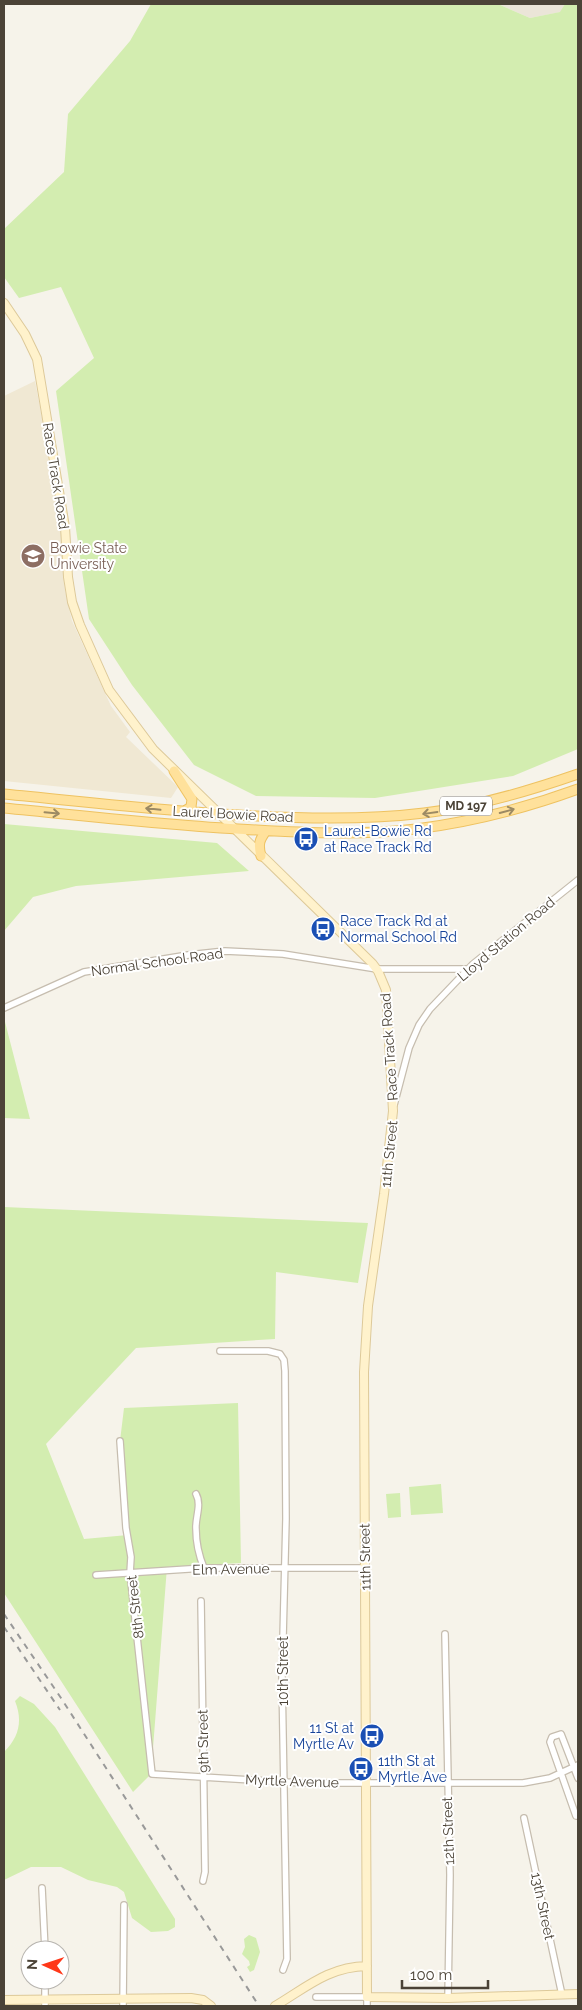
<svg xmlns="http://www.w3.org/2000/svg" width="582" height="2010" font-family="Raleway,sans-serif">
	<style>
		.residential { fill: #ebe5d8 }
		.education { fill: #f0e8d3 }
		.green { fill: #d3edb0 }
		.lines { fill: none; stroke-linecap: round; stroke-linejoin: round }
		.street-casing { stroke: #c6bdaf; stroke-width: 8 }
		.secondary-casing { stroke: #ddc999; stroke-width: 10 }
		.primary-casing { stroke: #eec261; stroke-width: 11 }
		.street { stroke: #fff; stroke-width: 5.5 }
		.secondary { stroke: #fff2cc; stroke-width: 8 }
		.primary { stroke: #ffe19b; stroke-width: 9 }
		.rail { stroke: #999; stroke-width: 2; stroke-dasharray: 6 6; stroke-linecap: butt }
		.oneway { stroke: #9c8a64 }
		.labels { text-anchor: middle; stroke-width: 4; stroke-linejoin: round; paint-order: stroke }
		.shield { fill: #fff; stroke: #817b73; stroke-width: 1 }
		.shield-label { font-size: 12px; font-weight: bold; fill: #4b4337 }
		.street-label { font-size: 14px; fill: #4b4337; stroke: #fff }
		.education-label { font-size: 14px; fill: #785e54; stroke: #fff; text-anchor: start }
		.transit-label { font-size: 14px; fill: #164399; stroke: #fff; text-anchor: start }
	</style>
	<rect width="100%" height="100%" fill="#f6f3ea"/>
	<path class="residential" d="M498,4h67l-4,8 -31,6z"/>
	<path class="education" d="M35,381l27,141 3,68 7,31 39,85 19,26 -4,5 52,50 -7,11 -167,-17v-385z"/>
	<path class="green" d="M151,4h347l32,14 30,-6 5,-8h13v745l-65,27 -138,22 -119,-2 -62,-31 -62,-80 -43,-66 -33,-228 38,-33 -33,-71 -42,11 -15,-21v-48l60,-57 4,-58 62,-73z
		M4,824l213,19 32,28 -173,15 -43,11 -29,34z
		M4,1018l26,101 -26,-1z
		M4,1207l364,16 -10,60 -82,-11 -1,67 -139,9 -90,96 38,95 44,-4 -8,-94 4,-33 114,-5 3,160 -74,4 -16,207 -18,18 -129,-199z
		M441,1484l2,29 -32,2 -2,-28z
		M400,1493l1,24 -13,1 -2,-24z
		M20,1696l14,8 21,23 120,192v8l-7,4 -17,1 -19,-14 -8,-26 -7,-5 -29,-7 -27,-13h-30l-27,13v-128c15,-15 19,-31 11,-51z
		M249,1935l7,3 4,14 -6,18 -4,2 -3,-5 3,-2 -1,-4 -7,-7 3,-7 -1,-8z"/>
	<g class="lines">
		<defs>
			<path id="street" d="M4,1008l80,-36 104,-17 37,-4 58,3 94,15h90
				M394,1105l15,-57 10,-23 11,-16 43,-45 105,-84
				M220,1351h48l12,3 4,6 1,11 1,148 -4,159 5,281 -4,11
				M120,1441l6,87 5,29 -1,16 22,201 151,9h220l27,-5 28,-13
				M196,1494c6,11 -1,24 0,35 0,14 3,27 8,39
				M96,1575l108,-7h161
				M201,1601l4,271 -2,9
				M445,1634l5,241 -2,123
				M578,1778l-17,-44 -9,3 -2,5 26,74h2
				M524,1818l38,177
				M42,1888l3,62
				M316,1997h51v9
				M45,2006v-26
				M123,2006l1,-101"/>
			<path id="secondary" d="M4,303l21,31 12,25 28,168 3,50 4,25 8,23 29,65 44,59 219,214 6,8 8,19 7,121 -9,83 -16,112 -4,66 3,625 81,1 130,-4
				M4,2000l187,-2 12,2 8,6
				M275,2006c32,-19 53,-39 92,-40"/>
			<path id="primary" d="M174,771l18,28 -1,8 -8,5
				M4,794c84,8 168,18 253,22 56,3 111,4 167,-3 52,-6 105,-22 154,-39
				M4,808c84,8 168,18 253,22 53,3 107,5 159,-1 55,-7 110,-21 162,-40
				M261,856c-3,-11 -2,-16 5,-25"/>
		</defs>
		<use href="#street" class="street-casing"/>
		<use href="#secondary" class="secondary-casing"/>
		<use href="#primary" class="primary-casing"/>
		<use href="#street" class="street"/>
		<use href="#secondary" class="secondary"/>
		<use href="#primary" class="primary"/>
		<path class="rail" d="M4,1614l57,84 198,308
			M4,1627l56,83"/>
	</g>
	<defs><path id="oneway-shaft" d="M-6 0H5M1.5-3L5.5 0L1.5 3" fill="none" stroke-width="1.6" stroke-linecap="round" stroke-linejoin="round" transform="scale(1.25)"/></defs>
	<g class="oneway">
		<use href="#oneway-shaft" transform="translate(153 809) rotate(-174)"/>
		<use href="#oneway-shaft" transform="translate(507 811) rotate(-15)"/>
		<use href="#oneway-shaft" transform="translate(52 813) rotate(5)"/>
		<use href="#oneway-shaft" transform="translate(430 813) rotate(172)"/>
	</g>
	<defs>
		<symbol id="university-disc" viewBox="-11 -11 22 22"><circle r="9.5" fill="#8d6e63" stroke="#fff"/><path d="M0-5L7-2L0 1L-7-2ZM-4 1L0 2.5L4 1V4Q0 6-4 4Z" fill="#fff"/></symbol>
		<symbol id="bus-disc" viewBox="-11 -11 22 22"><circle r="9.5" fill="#1a4fb4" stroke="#fff"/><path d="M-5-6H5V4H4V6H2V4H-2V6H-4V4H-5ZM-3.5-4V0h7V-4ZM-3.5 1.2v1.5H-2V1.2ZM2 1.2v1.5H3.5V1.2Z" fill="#fff"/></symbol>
	</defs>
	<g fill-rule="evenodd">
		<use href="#university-disc" x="19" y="542" width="28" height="28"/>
		<use href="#bus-disc" x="292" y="825" width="28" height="28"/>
		<use href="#bus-disc" x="309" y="915" width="28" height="28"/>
		<use href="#bus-disc" x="358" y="1722" width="28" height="28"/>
		<use href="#bus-disc" x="347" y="1755" width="28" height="28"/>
	</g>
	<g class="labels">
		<rect class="shield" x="440" y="796.5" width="52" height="19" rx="4"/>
		<g class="shield-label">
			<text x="466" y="810">MD 197</text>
		</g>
		<g class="street-label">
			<text transform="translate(56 476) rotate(81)" y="5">Race Track Road</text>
			<text transform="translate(233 814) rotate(3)" y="5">Laurel Bowie Road</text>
			<text transform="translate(506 939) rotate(-40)" y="5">Lloyd Station Road</text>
			<text transform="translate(157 962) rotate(-8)" y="5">Normal School Road</text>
			<text transform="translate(389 1047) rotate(-94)" y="5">Race Track Road</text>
			<text transform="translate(389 1154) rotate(-84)" y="5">11th Street</text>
			<text transform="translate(365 1557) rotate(-91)" y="5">11th Street</text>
			<text transform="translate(231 1569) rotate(-1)" y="5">Elm Avenue</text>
			<text transform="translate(135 1607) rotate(-97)" y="5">8th Street</text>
			<text transform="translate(283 1671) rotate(-90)" y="5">10th Street</text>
			<text transform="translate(203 1741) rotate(-91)" y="5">9th Street</text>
			<text transform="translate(292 1781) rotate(2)" y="5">Myrtle Avenue</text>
			<text transform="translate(448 1831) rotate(-92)" y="5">12th Street</text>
			<text transform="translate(543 1906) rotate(78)" y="5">13th Street</text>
		</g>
		<g class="education-label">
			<text x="50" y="553">Bowie State<tspan x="50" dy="16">University</tspan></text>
		</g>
		<g class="transit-label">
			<text x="324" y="836">Laurel-Bowie Rd<tspan x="324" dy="16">at Race Track Rd</tspan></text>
			<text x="340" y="926">Race Track Rd at<tspan x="340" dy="16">Normal School Rd</tspan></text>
			<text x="354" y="1733" text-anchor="end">11 St at<tspan x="354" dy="16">Myrtle Av</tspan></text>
			<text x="378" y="1766">11th St at<tspan x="378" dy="16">Myrtle Ave</tspan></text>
		</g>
	</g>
	<rect width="582" height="2010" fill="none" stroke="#4b4337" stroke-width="10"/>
	<g transform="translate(45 1965) rotate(273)"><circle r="24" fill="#ffffff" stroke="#b7b4af"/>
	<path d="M0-4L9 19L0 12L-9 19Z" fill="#ff3819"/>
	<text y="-8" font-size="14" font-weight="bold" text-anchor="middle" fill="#4b4337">N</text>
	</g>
	<path d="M402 1980v8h86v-8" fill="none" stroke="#4b4337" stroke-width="2.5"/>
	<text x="410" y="1980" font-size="15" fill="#4b4337" stroke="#ffffff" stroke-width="4" paint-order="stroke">100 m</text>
</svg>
